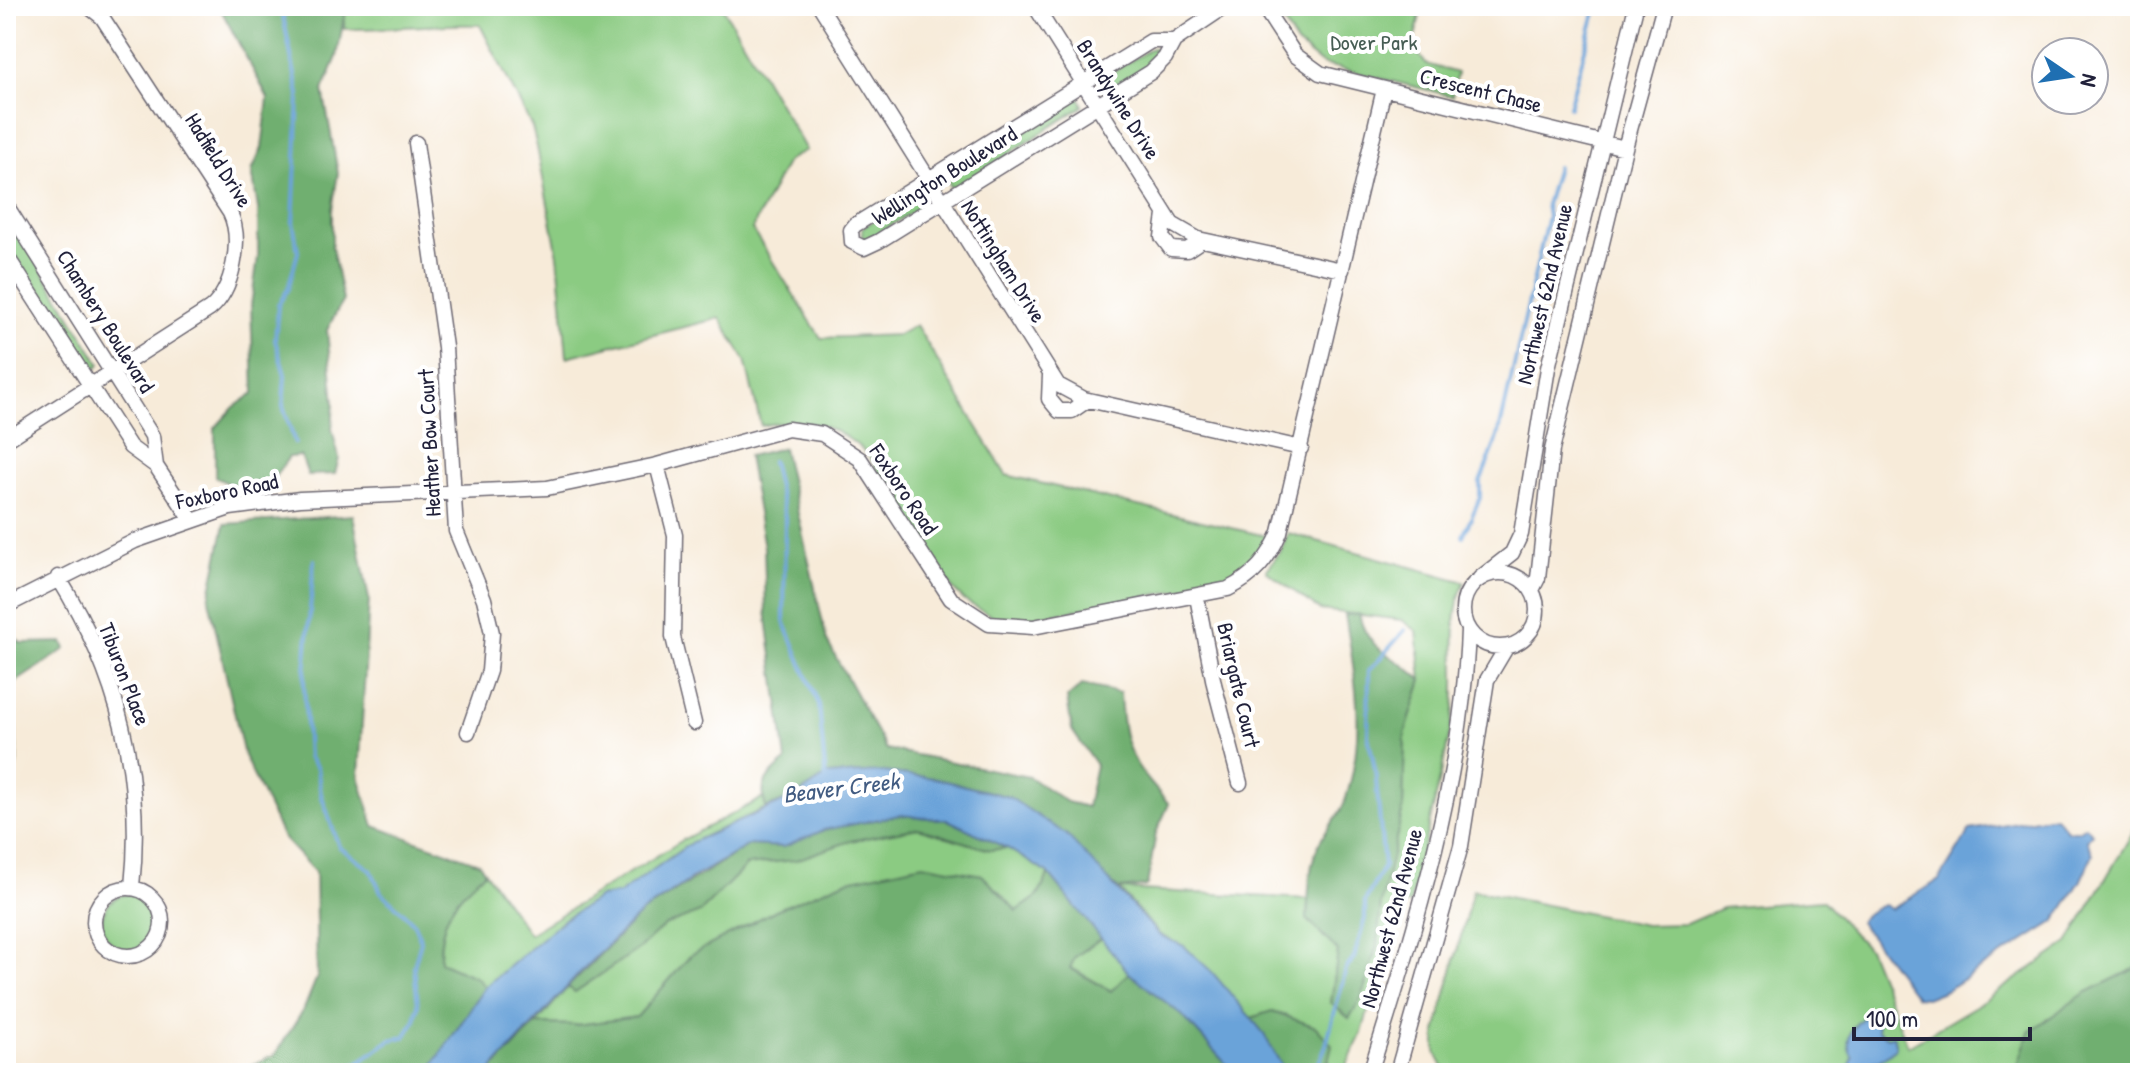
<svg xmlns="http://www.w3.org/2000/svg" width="2146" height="1079" font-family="'Patrick Hand',sans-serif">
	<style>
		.green { fill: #8bcb82; stroke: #56765e; stroke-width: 2 }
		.forest { fill: #70af70; stroke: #496856; stroke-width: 2 }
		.water { fill: #6aa3d9; stroke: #46628a; stroke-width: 2 }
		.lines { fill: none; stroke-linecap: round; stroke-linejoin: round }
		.stream { stroke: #6aa3d9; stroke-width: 4 }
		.minor-casing { stroke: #6d6872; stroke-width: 17 }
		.minor { stroke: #fff; stroke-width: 14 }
		.labels { text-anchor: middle; stroke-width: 8; stroke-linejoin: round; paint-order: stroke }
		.park-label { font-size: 22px; fill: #475d54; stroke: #fff }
		.street-label { font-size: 22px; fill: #22223b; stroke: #fff }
		.water-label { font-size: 24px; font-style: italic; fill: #425c82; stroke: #fff }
	</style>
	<rect width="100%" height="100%" fill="#fff"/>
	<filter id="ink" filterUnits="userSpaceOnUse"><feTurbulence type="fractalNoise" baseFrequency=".0125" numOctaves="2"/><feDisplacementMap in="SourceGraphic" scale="16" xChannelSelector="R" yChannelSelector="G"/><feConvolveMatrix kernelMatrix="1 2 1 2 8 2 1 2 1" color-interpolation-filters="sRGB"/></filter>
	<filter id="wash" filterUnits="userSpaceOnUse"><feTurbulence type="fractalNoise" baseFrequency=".006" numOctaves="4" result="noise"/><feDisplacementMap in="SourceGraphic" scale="32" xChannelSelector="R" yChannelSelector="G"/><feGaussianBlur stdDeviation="1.8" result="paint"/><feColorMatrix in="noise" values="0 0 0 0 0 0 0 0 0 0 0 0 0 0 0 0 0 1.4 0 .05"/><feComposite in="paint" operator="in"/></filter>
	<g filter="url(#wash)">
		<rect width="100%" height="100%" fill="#f7ebd9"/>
		<path class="green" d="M346,6h376l84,144 -19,11 -35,68 69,109 77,-3 18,-10 90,150 264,62c-12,25 -28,38 -54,46l-193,37 -31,-4 -27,-15 -12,-12 -85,-134c-32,-32 -64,-38 -107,-29l-16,-66 -25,-42 -153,39 -9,-101 -21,-109 -5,-20 -52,-102c-46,-2 -90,5 -136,4z
			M1273,6h149l-9,40 13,18 31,9 -5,23 -130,-32 -25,-20z
			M1152,48l6,1 3,8 -51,34 -7,-2 -1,-11z
			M1071,97l9,1 3,8 -127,82 -7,-2 -1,-11z
			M920,192l6,2 2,8 -62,39 -3,-2 -1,-11z
			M6,212l94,152 -4,5 -11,-2 -79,-125z
			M1288,533l177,49c-19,35 -5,93 -12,134 -11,63 -29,126 -43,188h-12l-36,129 -19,40h-18l5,-10 -14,-36 -44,-16 -21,7 -67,-72 -24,-11 -41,-46 189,10 -1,20 31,32 -7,52 18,15 12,-19 16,-53 4,-43 22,-95 2,-74 17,-54 -5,-49 -15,-11 -82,-10 -54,-39 15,-20z
			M763,798l3,10 -74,34 -73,52 -19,3 -37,23 -78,67 -8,-9 -37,-16c-1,-43 13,-63 45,-90l44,62 157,-96z
			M2140,820v146l-55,27 -67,72 5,8h-164l3,-10h10l15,-26 -9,-7v-12l-14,-1 -12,11 2,29 -7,16h-401l-10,-20v-21l37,-142 172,35 41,-1 36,-16 100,-8 47,50 39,96 76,-45 84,-58z
			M918,828l72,22 17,-2 42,26 -11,22 -21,15 -35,-36 -134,5 -72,30 -85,45 -54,62 -61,8 -40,-1 32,-37 7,5 66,-45 23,-21 36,-14 47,-47 49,-6 54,-18z
			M102 922a28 28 0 1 1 56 0a28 28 0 1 1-56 0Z
			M1101,938l28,35 -17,18 -42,-24 5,-10z"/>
		<path class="forest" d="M219,6l79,3 1,-3h47l-9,51 -14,33 15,83 -6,37v38l11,52 -16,30 7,73 -2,26 7,29 -4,16 -27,1 -7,-19 -12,1 -18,25 -42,2 -14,-7v-49l19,-21 20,-14 -3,-88 7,-48v-48l-6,-38 10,-23 6,-50z
			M783,448l44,193 59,108 143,28 38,25 20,5 9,-42 -24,-35 -5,-32 15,-13 38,8c3,57 11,69 49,111l-13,29 -9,53 -28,3 -110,-92 -75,-19 -51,-6 -55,3 -32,21 -30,12c-8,-25 2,-32 20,-47l-20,-150 -2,-64 -16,-91z
			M353,515l16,84 -10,177 15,50 105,37 6,9c-32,27 -46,47 -45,90l37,16 8,9 -57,86h-194l41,-18 29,-46 13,-32 -2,-105 -32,-34 -39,-82 -35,-157 16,-75z
			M1359,614c9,40 36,40 63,66l-17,54 -2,74 -22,95 -4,43 -16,53 -12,19 -18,-15 7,-52 -31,-32c2,-24 1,-51 11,-73 7,-17 23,-30 28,-48 20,-61 10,-121 -1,-183z
			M6,629l15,14 42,-1 3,7 -53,35 4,77 -11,46z
			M900,815l48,5 59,28 -17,2 -72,-22 -68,13 -54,19 -49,5 -47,47 -36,14 -23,21 -66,45 -7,-5 73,-74 108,-68 35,2 40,-17z
			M923,864l59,11 35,36 21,-15 11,-22 52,64 -26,19 -5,11 41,23 18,-18 53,42 52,58h-745l47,-49 40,1 61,-8 54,-62 85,-45 72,-30z
			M2140,966v107h-117l-5,-8 11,-33 56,-39z
			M1272,1011l44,16 16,18 -7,28h-39l-35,-55z"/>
		<path class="water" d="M883,772l51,6 75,19 58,38 92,100 25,11 28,26 50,59 24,42h-52l-52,-58 -53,-42 -80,-99 -42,-26 -59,-28 -48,-5 -76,15 -40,17 -35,-2 -52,30 -56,38 -55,53 -97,107h-61l57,-86 78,-67 37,-23 19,-3 73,-52 104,-46 32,-21z
			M2055,816l13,15h10l7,-5 7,7 -5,7 6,14 -13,28 -26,40 -108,68 -20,8 -10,-1 -56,-75c3,-8 16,-15 24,-17l7,4 48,-29 31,-50z
			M1875,1013l3,17 9,7 6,-2 3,13 -17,13 -17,2 -3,10h-12l6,-16c-12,-18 3,-40 22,-44z"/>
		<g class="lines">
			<path class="stream" d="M281,6l18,89 -6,127 5,30 -10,37 -10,16 -3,35 10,35 -2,31 12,37
				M1569,107l28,-101
				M772,461l13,56 -1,104 35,84 7,76
				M1463,536l17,-38v-16l18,-45 50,-221 -2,-11 11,-38
				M314,560l-10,124 4,73 9,11 4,26 18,53 32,23 10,22 32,30 8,19 -7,25 4,39 -3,16 -10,16 -15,3 -46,33
				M1315,1073l11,-28 20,-76 8,-11 11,-40v-17l19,-35 -9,-97 -7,-33 1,-65 36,-41"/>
		</g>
	</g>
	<g filter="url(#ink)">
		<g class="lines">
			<defs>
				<path id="minor" d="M820,6l238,379 26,14 217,49
					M1035,6l137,218 26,15 144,31
					M1263,6l32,49 25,18 305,75
					M1174,41h-23l-296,184 -4,5 1,12 12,6 15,-7 272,-169 14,-14 9,-17 52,-35
					M416,143l29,204 11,184 28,68 8,34 -3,38 -21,61
					M6,205l146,231 4,30
					M1165,215l-3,22 9,12 16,1 15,-10
					M6,255l124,192 26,19 35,53
					M1050,375l-1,24 10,12h13l16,-11
					M6,440l204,-131c23,-19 33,-69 20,-96l-128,-196 -14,-11
					M657,465l18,70 -2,102 21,86
					M1463 610a37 37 0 1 1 74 0a37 37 0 1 1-74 0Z
					M58,577c60,97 86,197 74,310
					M1480,578l32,-25 9,-19 27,-166 88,-362
					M1532,590l6,-12 14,-128 73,-302 39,-142
					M1197,597l17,87 26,99
					M6,606l129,-65 95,-33 70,-9 247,-11 110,-23 131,-36 34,5 38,25 91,140 38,25 44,3 195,-38c26,-13 41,-30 52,-57l104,-443
					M94 922a34 34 0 1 1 68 0a34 34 0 1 1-68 0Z
					M1370,1073c44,-141 93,-295 98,-443
					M1397,1073l64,-227 26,-166 19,-32"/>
			</defs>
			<use href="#minor" class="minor-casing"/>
			<use href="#minor" class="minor"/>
		</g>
	</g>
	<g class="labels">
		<g class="park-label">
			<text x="1374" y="50">Dover Park</text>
		</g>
		<g class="street-label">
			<text transform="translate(1481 90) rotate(14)" y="8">Crescent Chase</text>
			<text transform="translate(1119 99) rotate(58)" y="8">Brandywine Drive</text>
			<text transform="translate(219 160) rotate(58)" y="8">Hadfield Drive</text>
			<text transform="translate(944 175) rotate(-32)" y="8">Wellington Boulevard</text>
			<text transform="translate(1004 261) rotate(58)" y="8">Nottingham Drive</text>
			<text transform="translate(1544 294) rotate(-77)" y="8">Northwest 62nd Avenue</text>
			<text transform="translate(106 321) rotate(58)" y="8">Chambery Boulevard</text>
			<text transform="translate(429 443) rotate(-93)" y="8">Heather Bow Court</text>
			<text transform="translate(904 489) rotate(56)" y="8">Foxboro Road</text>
			<text transform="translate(227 491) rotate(-12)" y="8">Foxboro Road</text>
			<text transform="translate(125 674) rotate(69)" y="8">Tiburon Place</text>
			<text transform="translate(1239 685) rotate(77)" y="8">Briargate Court</text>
			<text transform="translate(1391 918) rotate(-75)" y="8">Northwest 62nd Avenue</text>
		</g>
		<g class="water-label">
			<text transform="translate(841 788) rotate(-7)" y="8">Beaver Creek</text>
		</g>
	</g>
	<rect width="2146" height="1079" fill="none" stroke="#fff" stroke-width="32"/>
	<g transform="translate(2070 76) rotate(103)"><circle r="38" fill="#ffffff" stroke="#a7a7b1" stroke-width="2"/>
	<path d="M0-6L14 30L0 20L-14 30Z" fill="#1f6fb2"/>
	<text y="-12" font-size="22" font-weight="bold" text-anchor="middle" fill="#22223b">N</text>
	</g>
	<path d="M1854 1027v12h176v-12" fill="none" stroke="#22223b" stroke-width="4"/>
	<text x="1866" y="1027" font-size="24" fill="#22223b" stroke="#ffffff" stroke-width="6" paint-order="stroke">100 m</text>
</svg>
